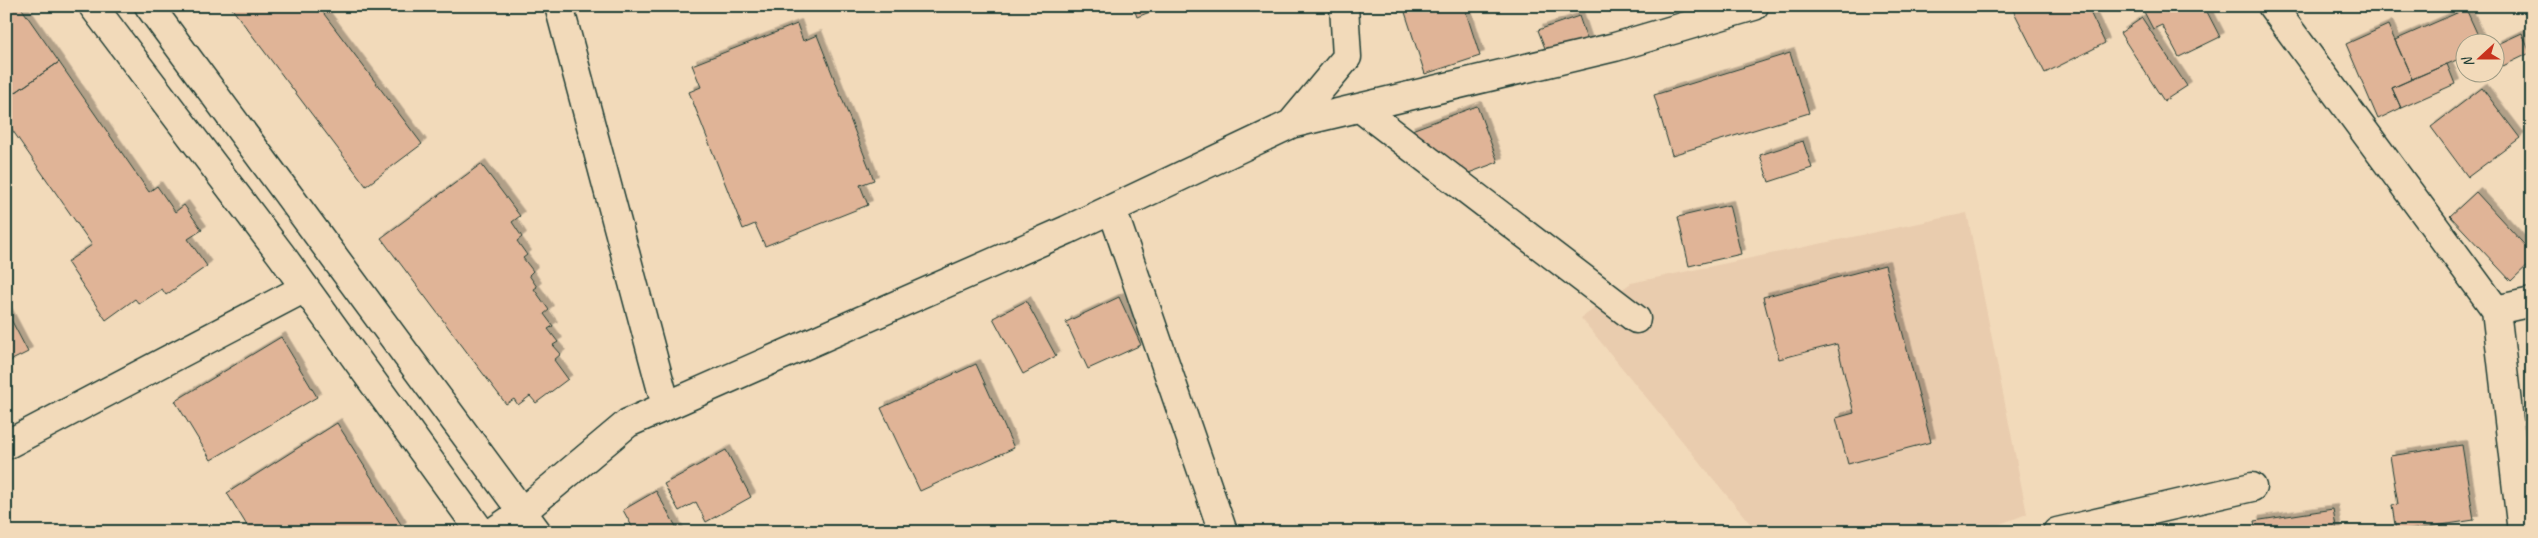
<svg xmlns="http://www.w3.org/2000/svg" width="2538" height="538" font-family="Caveat,sans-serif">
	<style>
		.built { fill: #e9ccae }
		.building { fill: #e0b497; stroke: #1f3d34; filter: url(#shadow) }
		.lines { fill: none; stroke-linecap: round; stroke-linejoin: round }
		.minor-casing { stroke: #1f3d34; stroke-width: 31 }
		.secondary-casing { stroke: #1f3d34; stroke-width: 31 }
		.minor { stroke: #f2daba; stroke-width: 28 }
		.secondary { stroke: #f2daba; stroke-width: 28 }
	</style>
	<defs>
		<filter id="shadow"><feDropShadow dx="4.5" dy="-4.5" stdDeviation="0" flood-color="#0004"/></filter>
	</defs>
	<rect width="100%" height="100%" fill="#f2daba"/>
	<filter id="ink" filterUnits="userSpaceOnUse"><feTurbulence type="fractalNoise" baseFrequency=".02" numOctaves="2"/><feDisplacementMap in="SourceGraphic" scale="10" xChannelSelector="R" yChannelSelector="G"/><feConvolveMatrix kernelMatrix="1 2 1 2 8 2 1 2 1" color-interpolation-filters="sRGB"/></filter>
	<g filter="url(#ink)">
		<path class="built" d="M1967,213l60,301 -49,18h-221l-176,-214 50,-35z"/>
		<path class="building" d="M6,6h14l39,56 -53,37z
			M230,6h88l104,138 -56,42z
			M1133,6h32l-28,11z
			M1403,6h61l16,50 -55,18z
			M2016,6h71l18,37 -60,30 -33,-65z
			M2141,6h63l16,31 -41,20 -17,-32 -9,4z
			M2390,6h15l-12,6z
			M2466,9l15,33h-15v14l-54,23 -17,-39z
			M1579,16l9,27 -40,13 -10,-26z
			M2142,18l45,68 -23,15 -44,-68z
			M797,24l6,17 14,-6 57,145 -14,5 8,20 -103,41 -10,-22 -12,5 -54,-137 12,-5 -9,-22z
			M2388,25l24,54 -20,9 9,20 -23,11 -32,-75z
			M2522,33l8,20 -27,13 -7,-21z
			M1790,53l19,60 -137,42 -18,-60z
			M59,62l90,130 8,-6 18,26 9,-7 18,25 -14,9 19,27 -41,29 -4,-6 -23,15 -4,-5 -29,21 -39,-58 25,-17 -86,-124v-22z
			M2447,64l8,20 -54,24 -9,-20z
			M2482,88l38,50 -52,39 -37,-50z
			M1477,106l21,56 -40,15 -49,-46z
			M1803,141l9,27 -43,14 -9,-27z
			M481,164l39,52 -8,6 10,15 -5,4 10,14 -4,3 10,13 -4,4 8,12 -3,2 15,21 -5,4 9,12 -5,3 10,13 -5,3 8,9 -7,6 14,19 -32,24 -6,-7 -12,9 -4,-6 -8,5 -125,-166z
			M2476,192l56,61v8l-21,20 -61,-65z
			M1729,205l12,49 -52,12 -11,-49z
			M1885,265l46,177 -83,22 -12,-46 18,-5 -17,-69 -58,15 -16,-62z
			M1119,297l22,48 -53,24 -22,-47z
			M1026,301l30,55 -33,18 -30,-56z
			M6,310l22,42 -22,11z
			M281,337l36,60 -106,63 -36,-59z
			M976,364l38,84 -94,43 -39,-83z
			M337,423l65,103 -9,6h-142l-24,-39z
			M2462,445l12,75 -78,12 -4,-27 6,-1 -8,-48z
			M726,450l25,47 -45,25 -10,-20 -17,9 -15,-27z
			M656,491l23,41h-44l-12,-22z
			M2333,509l4,23h-81l-2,-11z"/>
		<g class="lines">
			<defs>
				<path id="minor" d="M559,6l107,400
					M2272,6l224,304 26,222
					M1360,108l276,211
					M1291,124l324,-77 139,-41
					M1112,209l111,323
					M2496,310l36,-8
					M6,445l299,-157
					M493,532l29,-20 106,-89 439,-193 224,-106 56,-67 -3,-51
					M2057,532l195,-45"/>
				<path id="secondary" d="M93,6l189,250 199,276
					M149,6l388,526"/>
			</defs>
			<use href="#minor" class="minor-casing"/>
			<use href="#secondary" class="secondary-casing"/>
			<use href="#minor" class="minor"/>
			<use href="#secondary" class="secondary"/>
		</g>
	</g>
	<rect width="2538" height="538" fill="none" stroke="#f2daba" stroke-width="25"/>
	<rect x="12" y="12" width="2513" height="513" fill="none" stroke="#1f3d34" stroke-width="2" filter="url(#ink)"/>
	<g transform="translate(2480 58) rotate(249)"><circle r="24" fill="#f2daba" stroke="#9e9b84"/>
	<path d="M0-4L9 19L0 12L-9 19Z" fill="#c8321e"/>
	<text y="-8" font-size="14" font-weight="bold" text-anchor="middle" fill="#1f3d34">N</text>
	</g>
</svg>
